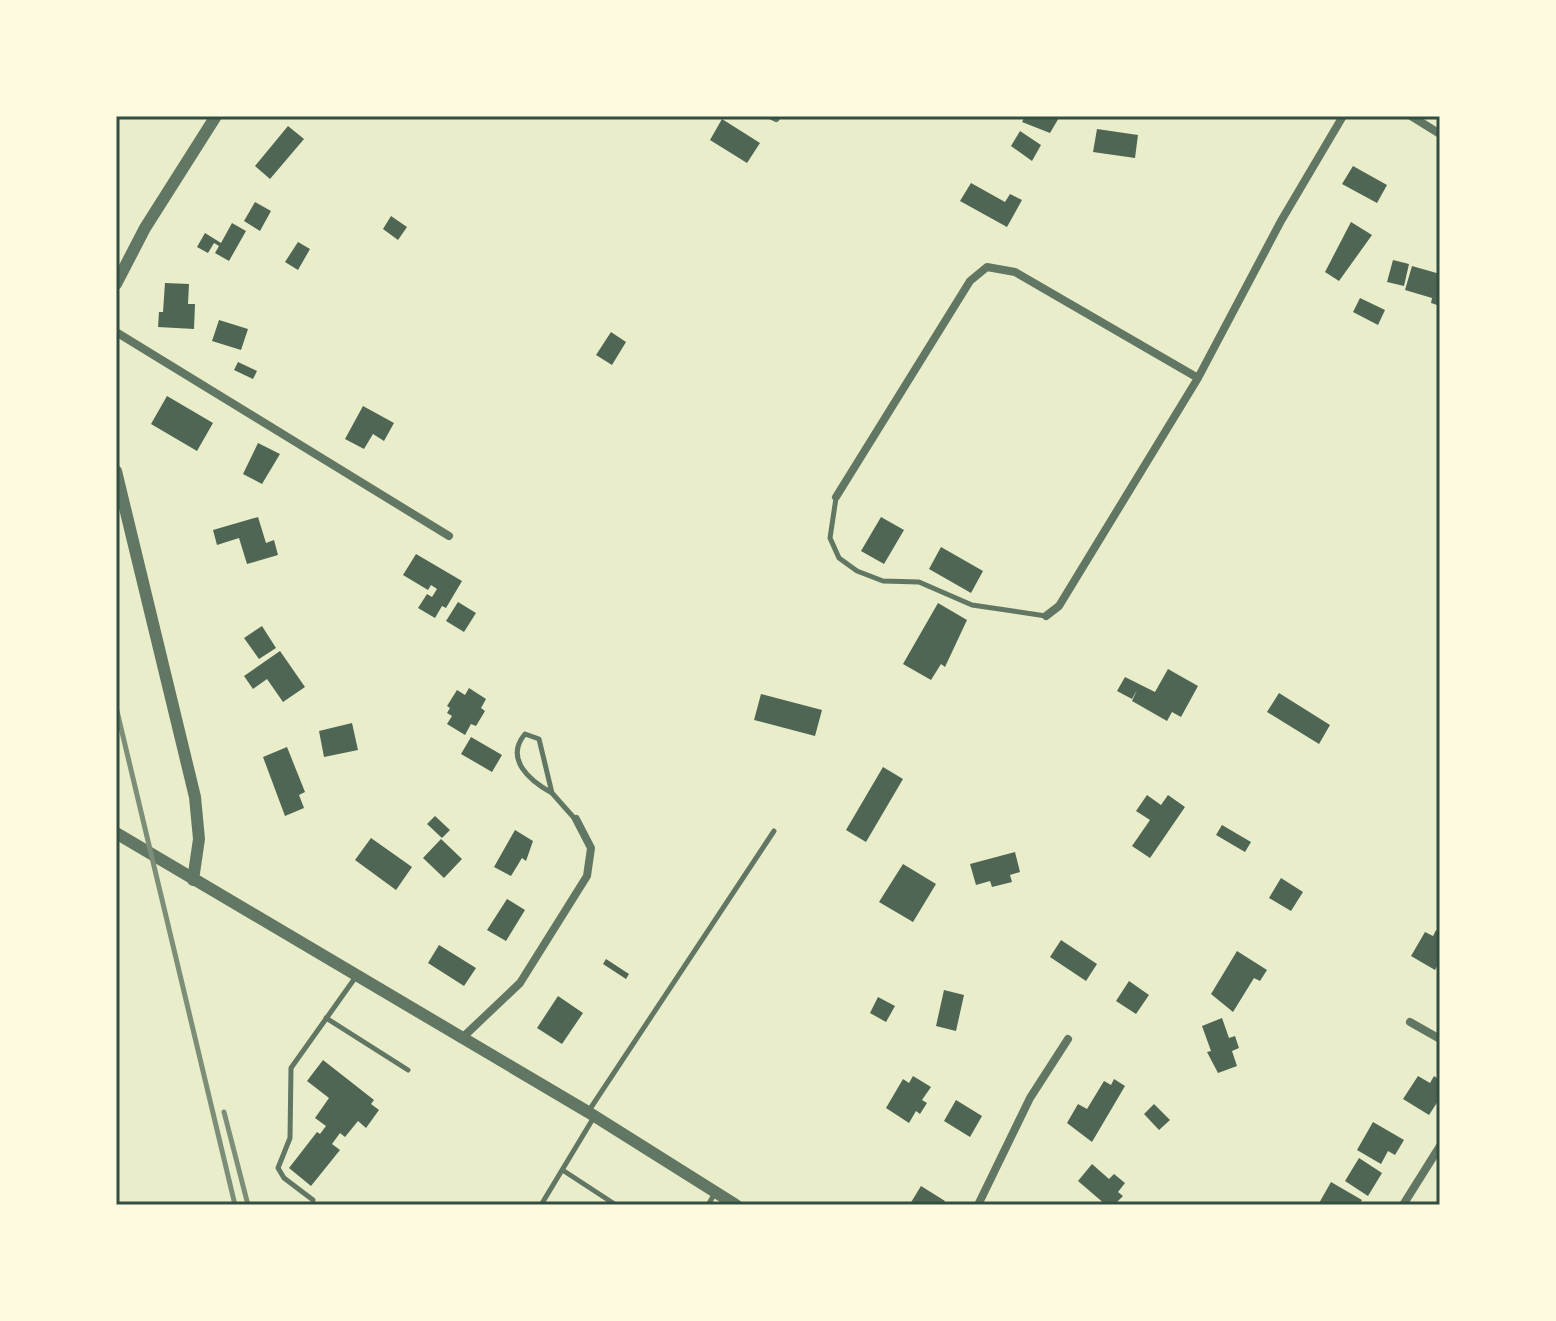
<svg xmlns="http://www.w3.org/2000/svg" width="1556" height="1321" font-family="'Noto Sans',sans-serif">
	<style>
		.building { fill: #4f6655 }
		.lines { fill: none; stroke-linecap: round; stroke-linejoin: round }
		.service { stroke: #617663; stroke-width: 5 }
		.minor { stroke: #617663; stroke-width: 8 }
		.tertiary { stroke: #617663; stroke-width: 12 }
		.rail { stroke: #7c8e77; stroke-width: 5 }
		.neatline { fill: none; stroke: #344e41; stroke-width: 3 }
	</style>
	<rect width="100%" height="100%" fill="#e9edc9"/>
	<path class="building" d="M1025,116h35l-10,17 -28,-11z
		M722,119l38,24 -13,20 -37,-23z
		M288,126l16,13 -34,40 -15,-13z
		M1097,129l41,6 -3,23 -42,-6z
		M1020,131l21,14 -9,16 -21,-15z
		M1353,166l34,19 -10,18 -35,-19z
		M971,183l34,19 5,-8 12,6 -15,27 -47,-26z
		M255,202l16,9 -11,20 -16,-10z
		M391,216l16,11 -9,13 -15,-11z
		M1351,222l21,13 -33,46 -14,-9z
		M232,223l14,8 -17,30 -14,-8 4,-7 -5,-3 -6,10 -11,-6 8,-14 16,10z
		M298,242l12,7 -12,21 -13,-8z
		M1393,260l16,4 -5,22 -17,-4z
		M1412,266l28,8v32l-9,-3 1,-5 -27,-8z
		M165,283l24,1 -1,20h7l-1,25 -36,-2 1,-15h4z
		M1360,298l25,12 -7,15 -25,-13z
		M219,320l29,9 -7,21 -29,-9z
		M611,332l15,10 -14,23 -16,-10z
		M238,362l19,9 -4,8 -19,-9z
		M167,396l46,27 -16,28 -46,-27z
		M363,406l31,17 -10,18 -11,-7 -9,15 -19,-10z
		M258,443l22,11 -18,30 -19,-10z
		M258,517l8,26 8,-3 4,15 -31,9 -8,-26 -22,7 -4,-15z
		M881,517l23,13 -20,34 -23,-13z
		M941,547l42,24 -12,22 -42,-24z
		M416,554l46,27 -16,27 -4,-2 -7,12 -17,-10 9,-14 5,3 5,-8 -6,-4 -3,5 -25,-15z
		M458,602l18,11 -12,19 -18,-11z
		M938,603l29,17 -22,47 -4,-3 -10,16 -28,-16z
		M262,626l14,22 -17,11 -15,-21z
		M280,651l25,36 -22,15 -16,-23 -14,10 -9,-13z
		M1168,669l30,17 -17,31 -9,-5 -5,9 -35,-20 5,-11 -5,9 -15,-8 8,-14 30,15z
		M469,688l17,11 -5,9 4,3 -9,15 -5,-2 -6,11 -18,-11 5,-8 -5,-3 3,-5 -3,-2 10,-16 8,5z
		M1279,693l51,32 -11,19 -52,-32z
		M761,694l61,16 -7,26 -61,-16z
		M352,723l6,27 -34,7 -5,-26z
		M471,737l31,18 -10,17 -31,-18z
		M287,747l18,45 -6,3 5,13 -19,8 -22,-59z
		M883,767l20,12 -37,63 -20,-12z
		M1147,795l14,10 7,-10 17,12 -35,51 -18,-12 18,-26 -14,-9z
		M435,816l15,14 -8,8 -15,-14z
		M1222,825l29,17 -6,10 -29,-17z
		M515,830l18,11 -7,20 -4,-3 -11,18 -17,-9z
		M371,838l41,29 -16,23 -41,-30z
		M441,839l21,20 -18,19 -21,-20z
		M1015,852l5,20 -10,3 2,7 -20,5 -2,-6 -14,4 -6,-21z
		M903,864l33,20 -23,38 -34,-20z
		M1281,878l22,14 -12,19 -22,-13z
		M507,899l18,11 -19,31 -19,-11z
		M1436,930l4,3v28l-5,9 -24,-14 14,-24 8,4z
		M1061,940l36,24 -11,17 -36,-24z
		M439,945l37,23 -12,18 -36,-23z
		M1237,951l30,19 -7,11 -6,-3 -21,34 -22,-18z
		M606,959l23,15 -3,5 -23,-15z
		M1129,981l20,14 -13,19 -20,-13z
		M944,990l20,5 -8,36 -20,-5z
		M558,996l25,17 -21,31 -25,-16z
		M878,997l17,9 -9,16 -16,-9z
		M1222,1018l7,20 6,-2 4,12 -7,3 5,15 -19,7 -11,-21 4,-1 -9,-25z
		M323,1060l51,40 -3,4 8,6 -13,18 -8,-7 -13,16 -5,-4 -8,11 8,6 -29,36 -22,-18 28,-36 3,2 6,-8 -11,-8 14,-20 -22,-17z
		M913,1076l18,11 -9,13 5,3 -7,11 -4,-3 -7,12 -23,-15 17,-29 6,4z
		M1418,1076l12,7 4,-7 6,4v18l-11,17 -26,-16z
		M1114,1079l11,7 -33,56 -25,-19 11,-19 9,5 17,-28 7,4z
		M956,1100l26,16 -12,21 -26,-16z
		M1154,1104l16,16 -11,10 -15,-16z
		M1373,1122l31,18 -9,15 -7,-4 -7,13 -24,-14z
		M1359,1158l23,15 -14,23 -23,-15z
		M1092,1164l17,15 5,-5 11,9 -7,9 5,4 -7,7 3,2h-13l-28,-24z
		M1331,1182l31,18 -3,5h-41z
		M921,1186l24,15 -2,4 -33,-1z"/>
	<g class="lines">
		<path class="service" d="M836,498l-6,40 9,20 18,13 26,10 36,1 53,23 74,11
			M552,793c-22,-12 -48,-34 -27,-59l14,5 13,54 23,26
			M326,1018l82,52
			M588,1112l186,-281
			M564,1171l52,34
			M313,1200l-29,-22 -6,-10 12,-30 1,-70 64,-90
			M541,1205l53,-88
			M708,1205l7,-12"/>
		<path class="minor" d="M772,116l4,2
			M1411,116l29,18
			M116,332l333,204
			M836,497l134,-216 17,-14 28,5 183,106
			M1046,616l13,-10 139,-228 83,-157 62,-105
			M1410,1022l30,17
			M461,1039l59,-56 67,-107 4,-28 -15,-29
			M978,1205l52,-107 38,-59
			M1403,1205l37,-59"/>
		<path class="tertiary" d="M116,284l29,-56 71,-112
			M116,471l79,326 4,42 -6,41
			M116,833l472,279 148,93"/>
		<path class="rail" d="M116,707l119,498
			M224,1112l24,93"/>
	</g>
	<rect width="1556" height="1321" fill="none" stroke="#fefae0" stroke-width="236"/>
	<rect x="118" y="118" width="1320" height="1085" class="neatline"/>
</svg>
